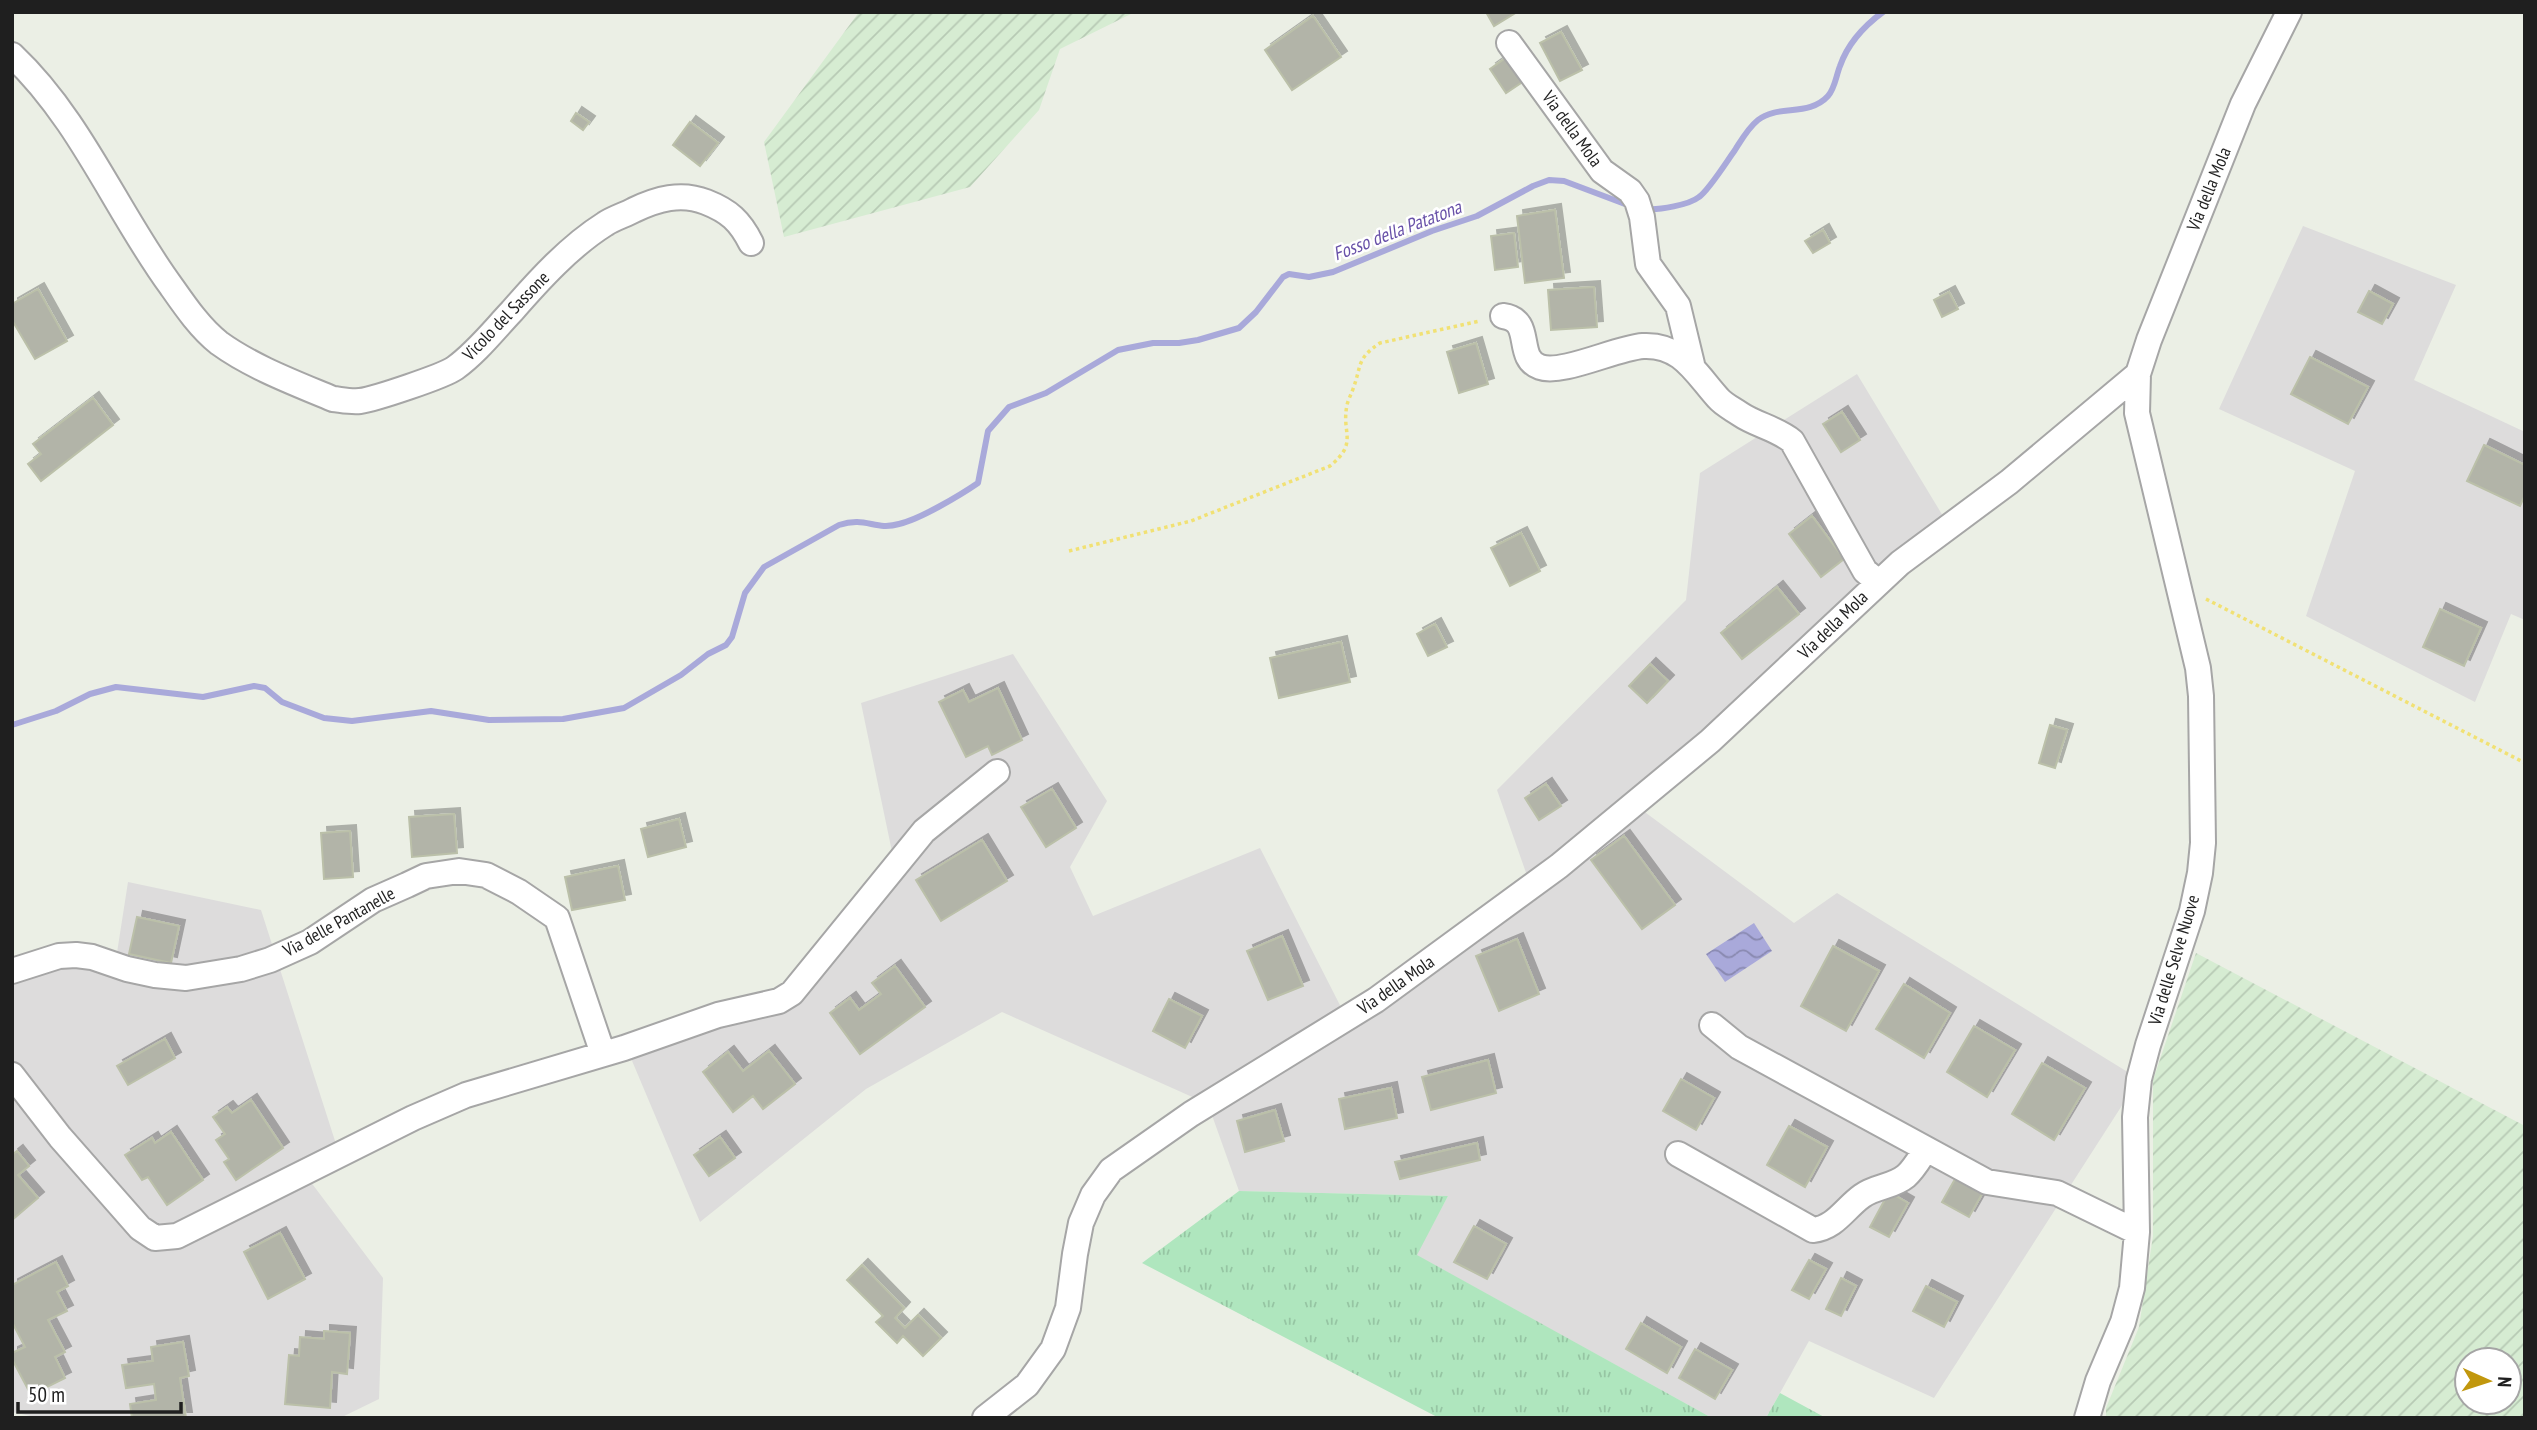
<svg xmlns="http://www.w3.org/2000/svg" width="2537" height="1430" font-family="'PT Sans Narrow',sans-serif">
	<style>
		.residential { fill: #dddcdc }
		.farmland { fill: url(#farmland-furrows); fill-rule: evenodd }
		.grass { fill: url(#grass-tufts) }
		.water { fill: url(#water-waves) }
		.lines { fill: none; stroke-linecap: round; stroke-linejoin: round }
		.stream { stroke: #a9a9da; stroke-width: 6 }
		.building { fill: #b2b4a8; stroke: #bbc0a9; stroke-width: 2; filter: url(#shadow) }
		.minor-casing { stroke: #a6a6a6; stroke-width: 28 }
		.path { stroke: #f1e174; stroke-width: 3.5; stroke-dasharray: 3.5 3.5; stroke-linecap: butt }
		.minor { stroke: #fff; stroke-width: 24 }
		.labels { text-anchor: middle; stroke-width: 5; stroke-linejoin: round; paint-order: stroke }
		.street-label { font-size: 18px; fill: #1f1f1f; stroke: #fff }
		.water-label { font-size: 19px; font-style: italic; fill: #6851a8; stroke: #fff }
	</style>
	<defs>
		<pattern id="farmland-furrows" width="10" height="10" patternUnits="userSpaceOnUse" patternTransform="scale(1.75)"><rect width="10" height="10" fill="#d6ecd2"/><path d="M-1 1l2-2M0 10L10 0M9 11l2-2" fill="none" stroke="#b7cab4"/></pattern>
		<pattern id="grass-tufts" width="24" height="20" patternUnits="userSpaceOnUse" patternTransform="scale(1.75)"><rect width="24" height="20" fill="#afe6be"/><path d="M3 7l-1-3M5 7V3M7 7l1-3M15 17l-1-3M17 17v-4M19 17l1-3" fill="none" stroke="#96c5a3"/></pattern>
		<pattern id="water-waves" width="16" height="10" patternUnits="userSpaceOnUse" patternTransform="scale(1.75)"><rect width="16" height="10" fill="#a9a9da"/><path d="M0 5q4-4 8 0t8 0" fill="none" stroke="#8989b0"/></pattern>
		<filter id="shadow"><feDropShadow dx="6" dy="-6" stdDeviation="0" flood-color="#0004"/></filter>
	</defs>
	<rect width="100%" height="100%" fill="#ebefe5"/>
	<path class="residential" d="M2303,226l153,59 -42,95 111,52v188l-14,-6 -36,88 -169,-86 49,-145 -136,-62z
		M1857,374l92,152 -315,278 160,119 43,-30 302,186 -205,319 -125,-57 -43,77h-54l-296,-163 32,-59 -209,-5 -31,-87 -206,-92 -136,77 -166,133 -70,-166 159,-61 106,-129 -34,-163 152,-49 94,147 -37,66 23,49 167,-68 87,171 184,-132 -34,-97 189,-190 14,-127z
		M128,882l133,28 75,234 -38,21 85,113 -4,121 -39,19h-300l-28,-6v-434l37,-16 65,10z"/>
	<path class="farmland" d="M859,12h276l-75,37 -21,61 -69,77 -186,50 -20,-95z
		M2196,953l329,173v292h-419v-10l33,-81 14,-91v-156zM2467,1360h42v42h-42z"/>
	<path class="grass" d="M1239,1191l209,5 -31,59 295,163h-273l-297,-155z
		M1780,1393l46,25h-60z"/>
	<path class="water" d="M1754,923l18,28 -47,31 -19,-28z"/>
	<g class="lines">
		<path class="stream" d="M1647,209c12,1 42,-4 52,-12 10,-7 28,-36 36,-47 7,-11 13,-22 23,-30 20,-16 51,-3 70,-24 7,-8 8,-20 12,-30 8,-23 24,-40 43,-54
			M12,725l44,-14 34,-17 26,-7 87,10 51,-11 11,2 17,14 42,16 28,3 79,-10 58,9 74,-1 61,-11 57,-33 27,-21 18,-9 6,-8 13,-44 19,-26 75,-42c27,-9 36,6 60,-1 21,-5 60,-28 79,-41l10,-52 21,-24 37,-14 72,-43 35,-7h26l19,-3 41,-12 17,-16 27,-35 6,-3 20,3 24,-5 99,-41 45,-15 56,-30 16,-6 15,1 69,26"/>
	</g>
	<path class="building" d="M1486,12h31l-23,14z
		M1313,16l28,41 -49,33 -27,-40z
		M1561,32l21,38 -22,11 -20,-38z
		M1507,57l17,24 -18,12 -16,-24z
		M576,113l13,9 -6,8 -12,-9z
		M690,122l28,21 -18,23 -27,-21z
		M1555,210l9,68 -39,5 -8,-67z
		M1823,230l7,13 -17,10 -8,-12z
		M1514,233l4,34 -23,3 -4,-34z
		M1594,287l3,40 -46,3 -3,-40z
		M38,289l29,52 -32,18 -23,-39v-16z
		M2369,291l24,13 -11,20 -24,-12z
		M1949,292l9,17 -16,8 -8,-17z
		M1476,343l12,41 -29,9 -12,-41z
		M2310,357l58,30 -20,37 -57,-30z
		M93,398l20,27 -72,56 -13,-17 13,-10 -8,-10z
		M1842,412l18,28 -19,12 -18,-28z
		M2484,445l41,20v30l-5,11 -53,-25z
		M1812,516l32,43 -23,18 -32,-43z
		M1521,533l19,38 -30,15 -19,-38z
		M1777,587l22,27 -57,45 -21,-26z
		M2440,609l41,19 -17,38 -41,-19z
		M1435,624l12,23 -19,9 -11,-22z
		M1341,642l9,40 -71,16 -9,-40z
		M1650,664l18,17 -21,22 -18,-17z
		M998,688l24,52 -30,15 -4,-9 -22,11 -27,-55 24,-12 6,12z
		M2050,725l17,5 -12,38 -16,-5z
		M1546,784l15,22 -22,14 -14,-22z
		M1052,789l24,39 -30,19 -25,-40z
		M454,814l3,39 -45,4 -3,-40z
		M679,819l7,28 -38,10 -7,-28z
		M350,831l3,46 -29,2 -3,-46z
		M1624,836l51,69 -33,24 -51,-69z
		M982,840l25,41 -66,40 -25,-41z
		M618,866l7,34 -53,10 -7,-33z
		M137,917l42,9 -8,37 -42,-9z
		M1282,936l21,50 -35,14 -21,-49z
		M1517,939l22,55 -40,17 -23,-55z
		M1833,946l46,25 -33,60 -45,-25z
		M895,966l30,41 -65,47 -30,-41 20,-15 9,12 22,-16 -9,-11z
		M1904,984l46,29 -26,45 -48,-29z
		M1169,999l33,17 -17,32 -32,-17z
		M1974,1026l41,24 -28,47 -40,-25z
		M165,1039l10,19 -47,27 -11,-19z
		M769,1051l26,33 -32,25 -10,-13 -20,16 -30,-40 25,-20 15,19z
		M1488,1060l8,33 -65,17 -9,-33z
		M2042,1063l43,25 -31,52 -42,-26z
		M1681,1079l33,19 -18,32 -33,-19z
		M1391,1088l6,30 -52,11 -6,-30z
		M251,1100l32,48 -47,32 -12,-18 5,-3 -13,-19 9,-6 -12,-17 14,-10 5,6z
		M1275,1110l9,31 -39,11 -8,-31z
		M1789,1126l38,21 -22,40 -38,-22z
		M171,1132l32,48 -36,25 -19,-28 -6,3 -17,-25 27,-17 3,5z
		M720,1137l15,21 -26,18 -15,-21z
		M1477,1143l3,17 -80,19 -5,-17z
		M17,1151l12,15 -11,9 20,23 -26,22v-65z
		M1955,1179l27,15 -13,23 -27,-15z
		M1889,1192l19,11 -19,34 -19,-10z
		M1474,1226l32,18 -19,35 -33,-17z
		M280,1233l25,46 -37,20 -24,-47z
		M1809,1260l17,9 -17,30 -17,-9z
		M56,1262l12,24 -11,6 10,19 -19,9 17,32 -10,5 10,21 -34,17 -19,-36v-6l13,-6 -13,-25v-37z
		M862,1265l42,43 -9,10 10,10 13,-13 23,23 -18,18 -20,-20 -6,7 -21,-21 7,-6 -36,-36z
		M1841,1278l15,8 -15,30 -15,-7z
		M1926,1286l31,16 -13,25 -31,-16z
		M1641,1323l40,24 -14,26 -41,-24z
		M324,1331l26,2 -3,41 -15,-2 -2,36 -45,-4 4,-49 10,1 1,-19 24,2z
		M183,1342l6,34 -9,2 6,40h-54l-2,-14 26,-4 -2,-16 -28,4 -4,-23 31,-4 -2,-14z
		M1695,1349l37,21 -17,29 -36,-21z"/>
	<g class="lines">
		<defs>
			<path id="minor" d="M1509,43l93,128 28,20 7,10 5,16 6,47 30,42 14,58
				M12,55c69,65 104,156 159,231 14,20 29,42 48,57 33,24 76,40 114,56 9,1 18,3 27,2 15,-2 84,-25 95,-33 22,-16 39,-38 57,-57 27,-31 58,-65 93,-87 9,-6 20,-9 29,-14 23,-11 47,-18 72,-8 23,9 34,19 45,41
				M1503,316c32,4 11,42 37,51 22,8 76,-19 103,-21 39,-2 53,28 75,52 6,7 15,11 22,16 16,11 36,14 52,27l73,130 13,11
				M12,971l47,-15 17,-1 16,2 35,12 28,6 31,3 55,-9 29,-9 40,-18 63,-42 34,-15 19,-9 33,-5 27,4 33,17 38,26 46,136
				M1712,1025l27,22 248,135 70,11 80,39
				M12,1075l48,62 80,91 15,10 22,-2 236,-118 53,-23 158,-47 94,-33 61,-14 13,-8 132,-162 73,-59
				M1678,1154l135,76c22,-2 32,-22 49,-34 14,-10 31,-9 44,-20 8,-7 14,-18 20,-27
				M985,1418l42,-33 26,-36 15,-41 7,-54 6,-31 12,-28 18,-25 80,-56 185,-114 183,-134 151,-125 190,-178 109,-81 129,-108 11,-34 94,-236 46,-92
				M2087,1418l11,-37 25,-59 9,-34 5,-56 -2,-115 4,-38 9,-34 44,-134 8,-38 3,-30 -2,-147 -3,-28 -61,-255 1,-39"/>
		</defs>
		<use href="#minor" class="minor-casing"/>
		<path class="path" d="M1069,551l122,-30 139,-55c29,-24 11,-32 17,-61 1,-5 4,-10 6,-16 9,-24 3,-30 27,-46l100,-22
			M2206,599l319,164"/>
		<use href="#minor" class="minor"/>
	</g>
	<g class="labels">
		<g class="street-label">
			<text transform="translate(1572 129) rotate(54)" y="6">Via della Mola</text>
			<text transform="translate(2209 189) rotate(-68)" y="6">Via della Mola</text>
			<text transform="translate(506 316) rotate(-46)" y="6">Vicolo del Sassone</text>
			<text transform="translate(1833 625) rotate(-44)" y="6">Via della Mola</text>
			<text transform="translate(339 922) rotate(-29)" y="6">Via delle Pantanelle</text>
			<text transform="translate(2174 960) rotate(-73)" y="6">Via delle Selve Nuove</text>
			<text transform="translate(1396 985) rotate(-35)" y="6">Via della Mola</text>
		</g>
		<g class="water-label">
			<text transform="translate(1397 230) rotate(-21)" y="7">Fosso della Patatona</text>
		</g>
	</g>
	<rect width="2537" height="1430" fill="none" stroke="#1f1f1f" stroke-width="28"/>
	<g transform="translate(2488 1381) rotate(93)"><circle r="33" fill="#ffffff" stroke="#a5a5a5" stroke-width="2"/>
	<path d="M0-5L12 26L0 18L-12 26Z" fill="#c1970d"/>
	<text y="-10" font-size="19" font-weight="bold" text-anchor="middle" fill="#1f1f1f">N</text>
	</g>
	<path d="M18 1402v10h163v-10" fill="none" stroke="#1f1f1f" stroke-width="3.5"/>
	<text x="28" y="1402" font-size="21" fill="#1f1f1f" stroke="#ffffff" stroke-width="5" paint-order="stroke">50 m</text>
</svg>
